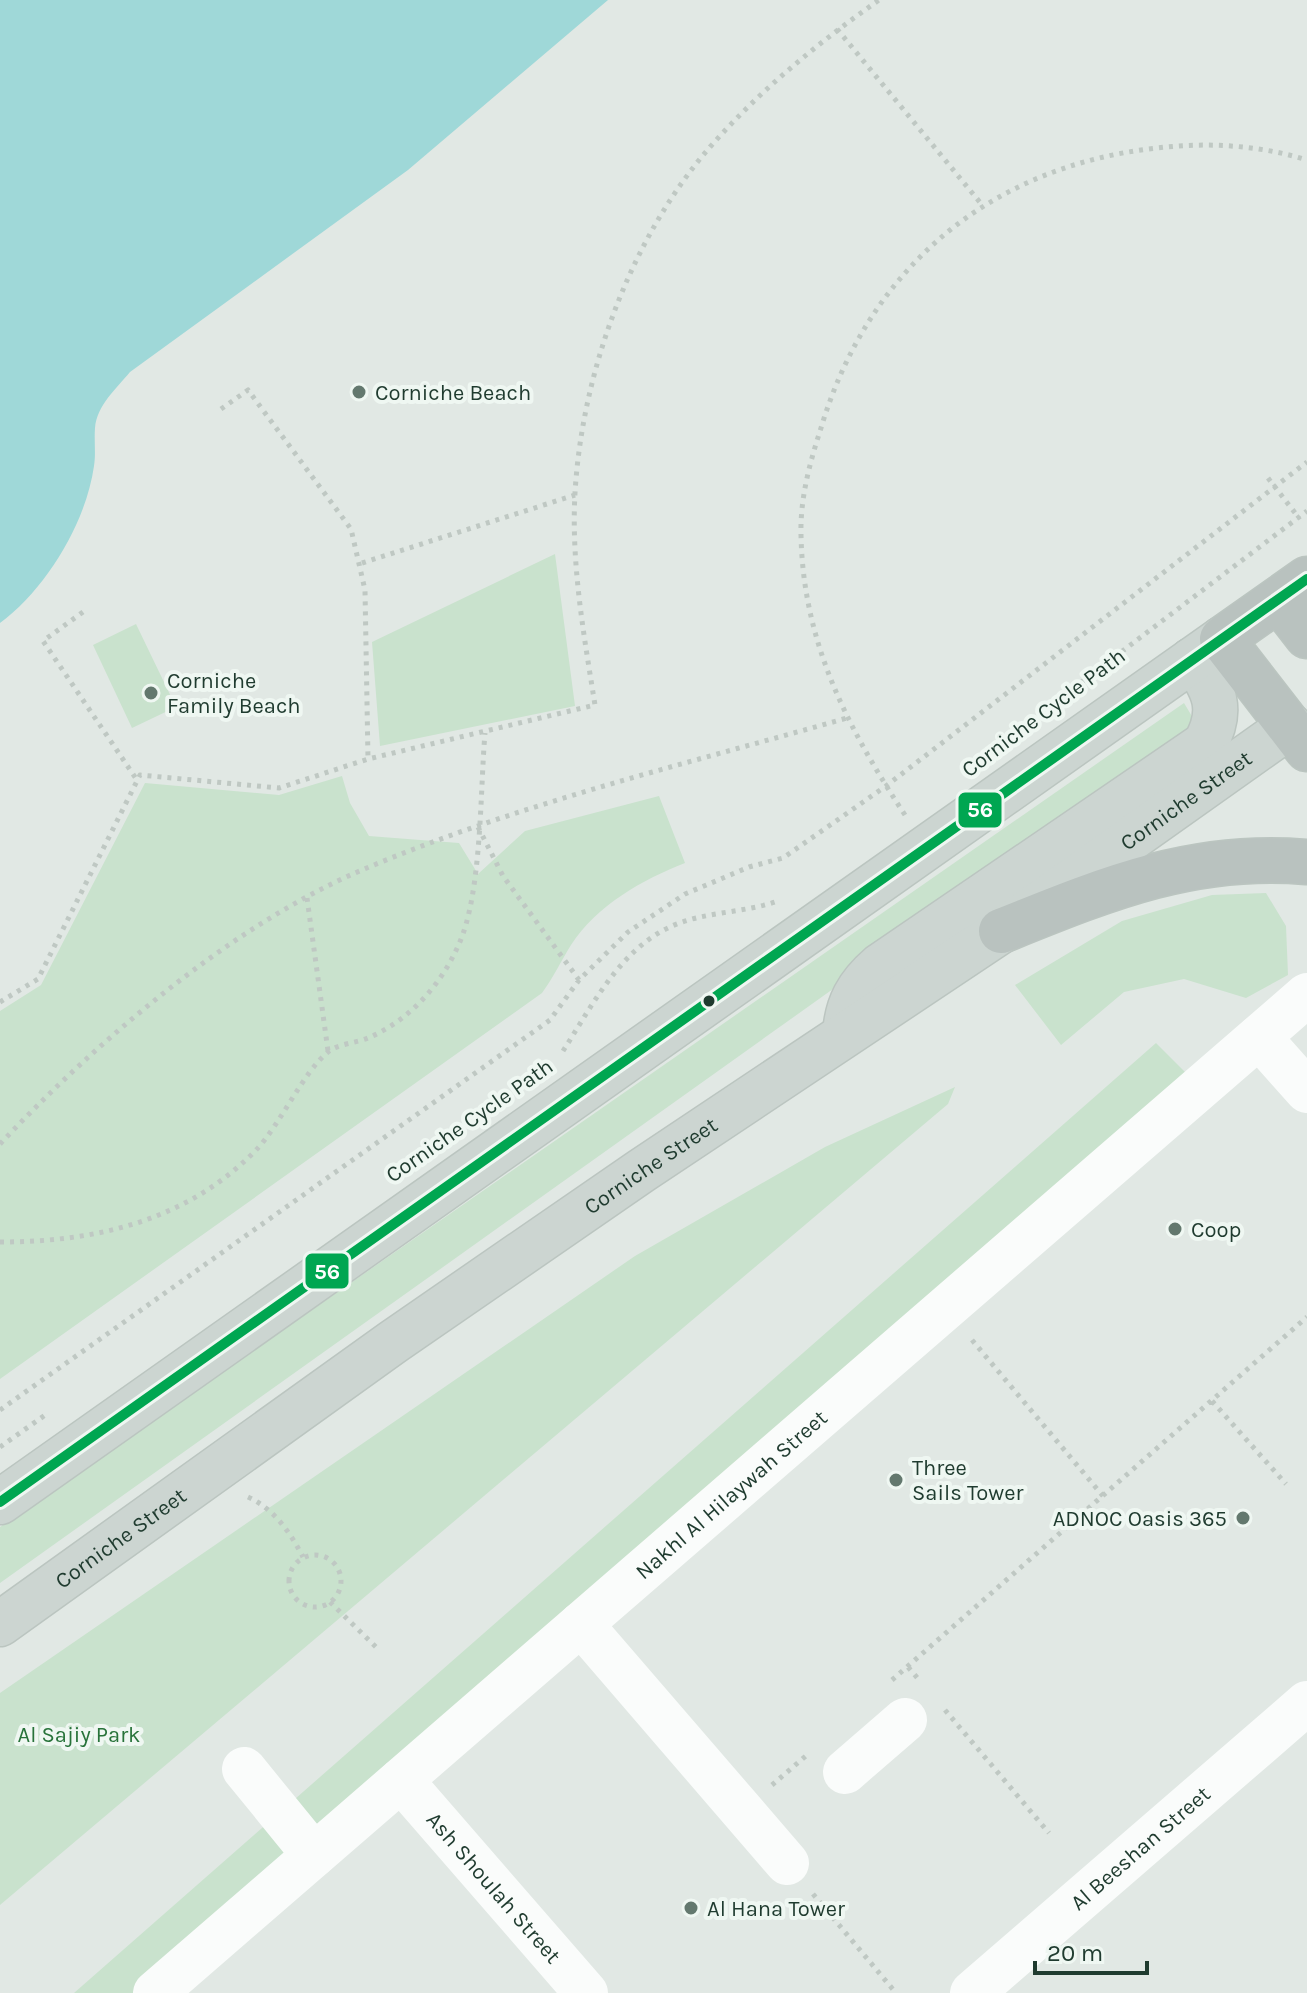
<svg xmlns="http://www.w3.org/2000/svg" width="1307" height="1993" font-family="Karla,sans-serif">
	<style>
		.green { fill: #c9e2cd }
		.water { fill: #9fd8d8 }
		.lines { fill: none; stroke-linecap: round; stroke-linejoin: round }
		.major-casing { stroke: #bbc5c0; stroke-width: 47 }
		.highway-casing { stroke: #bbc5c0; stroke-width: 47 }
		.path { stroke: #bfc8c3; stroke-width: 5; stroke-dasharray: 4 6; stroke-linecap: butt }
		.minor { stroke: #fafcfb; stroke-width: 44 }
		.major { stroke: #ccd5d1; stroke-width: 44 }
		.highway { stroke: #b9c2bf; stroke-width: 44 }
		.bus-1-casing { stroke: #eff7f2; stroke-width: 16 }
		.bus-1 { stroke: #00a651; stroke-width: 10 }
		.poi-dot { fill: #63786e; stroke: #eff7f2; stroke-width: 3 }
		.bus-dot { fill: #1f3b2f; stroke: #eff7f2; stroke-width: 3 }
		.labels { text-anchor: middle; stroke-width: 8; stroke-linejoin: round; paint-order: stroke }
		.poi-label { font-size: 22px; fill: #1f3b2f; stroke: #eff7f2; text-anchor: start }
		.street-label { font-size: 22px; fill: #1f3b2f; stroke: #eff7f2 }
		.park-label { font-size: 22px; fill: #28733a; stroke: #eff7f2 }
		.line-badge { stroke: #eff7f2; stroke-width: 3 }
		.badge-label { font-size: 22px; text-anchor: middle; font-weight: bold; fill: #fff }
	</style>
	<rect width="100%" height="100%" fill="#e1e8e4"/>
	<path class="green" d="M555,554l20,152 -195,40 -8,-104z
		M136,624l40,83 -44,21 -39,-83z
		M1184,703l15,25 -1199,855v-56z
		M342,776l8,27 19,33 90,7 19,31 47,-43 134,-35 26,67c-43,17 -88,42 -114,82 -10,16 -18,33 -29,48l-542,386v-368l41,-26 104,-202 134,12z
		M1266,893l20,33 2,49 -42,23 -62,-19 -60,13 -63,53 -46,-60 107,-64 90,-26z
		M1156,1043l38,38 -1056,912h-64z
		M955,1087l-7,17 -948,801v-212l635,-437 190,-109z"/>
	<path class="water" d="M0,0h608l-200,170 -278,202c-14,17 -33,33 -35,56 -1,13 1,26 -1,38 -8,57 -48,123 -94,157z"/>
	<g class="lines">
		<defs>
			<g id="major">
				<path d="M845,1034c2,-30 13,-49 35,-68l325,-222c19,-33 10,-56 -13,-84"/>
				<path d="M0,1502l1222,-863"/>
				<path id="s4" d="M0,1624l393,-282 248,-171 360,-240 289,-205"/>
			</g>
			<path id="highway" d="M1307,579l-85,60 85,110
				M1279,600l28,36
				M1001,931c104,-42 192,-79 306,-69"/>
		</defs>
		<use href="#major" class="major-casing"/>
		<use href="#highway" class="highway-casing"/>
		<path class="path" d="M837,29l146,177
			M221,409l27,-19 103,139 14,61 3,169
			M1268,478l31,40
			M362,563l213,-68
			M83,612l-40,29 94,139
			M1050,706l257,-195
			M905,815c-58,-88 -102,-173 -104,-280 -1,-37 9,-73 20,-107 48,-161 170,-262 336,-280 50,-6 102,-3 150,12
			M478,827l25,49 76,104
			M307,898l21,153
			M0,1002l38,-23 102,-204 139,13 89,-29 227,-54c-11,-69 -24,-141 -20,-212 7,-120 55,-254 135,-346 49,-56 108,-104 169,-147
			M563,1051c29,-45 57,-102 109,-125 31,-14 70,-13 103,-24
			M0,1144c95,-101 228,-215 355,-271 158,-68 327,-108 492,-155
			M0,1242c95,0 187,-21 256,-92 24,-25 48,-79 72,-98 9,-8 28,-9 40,-14 42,-18 73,-53 91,-94 23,-52 21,-152 26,-211
			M972,1340l131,156
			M1212,1401l74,83
			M0,1410l550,-390 29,-40 49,-48 57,-38 64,-27 34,-9 103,-72 421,-324
			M0,1447l48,-34
			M248,1497c26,12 42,35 55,60
			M289 1581a26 26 0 1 1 52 0a26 26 0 1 1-52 0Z
			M330,1602l50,49
			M908,1667l12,14
			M892,1680l415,-363
			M945,1710l104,123
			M772,1785l35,-30
			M813,1894l83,99"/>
		<g class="minor">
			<path d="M1259,1037l48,54"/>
			<path d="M581,1624l206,239"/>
			<path d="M244,1769l70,86"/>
			<path d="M845,1772l60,-52"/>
			<path id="s1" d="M401,1780l185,213"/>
			<path id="s2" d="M155,1993l1152,-998"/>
			<path id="s3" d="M972,1993l335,-290"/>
		</g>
		<use href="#major" class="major"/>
		<use href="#highway" class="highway"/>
		<defs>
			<path id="bus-1" d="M0,1502l1307,-923"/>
		</defs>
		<use href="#bus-1" class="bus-1-casing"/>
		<use href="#bus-1" class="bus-1"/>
	</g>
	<g class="poi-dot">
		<circle cx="359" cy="392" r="8"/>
		<circle cx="151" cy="693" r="8"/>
		<circle cx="1175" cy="1229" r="8"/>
		<circle cx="896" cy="1480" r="8"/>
		<circle cx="1243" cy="1518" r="8"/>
		<circle cx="691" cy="1908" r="8"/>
	</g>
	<circle class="bus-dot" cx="709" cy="1001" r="7"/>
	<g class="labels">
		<g class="poi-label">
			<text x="375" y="400">Corniche Beach</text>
			<text x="167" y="688">Corniche<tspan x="167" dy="25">Family Beach</tspan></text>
			<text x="1191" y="1237">Coop</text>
			<text x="912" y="1475">Three<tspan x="912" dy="25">Sails Tower</tspan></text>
			<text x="1227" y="1526" text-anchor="end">ADNOC Oasis 365</text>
			<text x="707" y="1916">Al Hana Tower</text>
		</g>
		<g class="street-label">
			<text transform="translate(1043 712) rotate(-37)" y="8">Corniche Cycle Path</text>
			<text dy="8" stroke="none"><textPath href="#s4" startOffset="1444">Corniche Street</textPath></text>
			<text transform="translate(469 1120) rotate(-35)" y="8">Corniche Cycle Path</text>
			<text dy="8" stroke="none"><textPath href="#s4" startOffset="796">Corniche Street</textPath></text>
			<text dy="8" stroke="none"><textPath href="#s2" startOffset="762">Nakhl Al Hilaywah Street</textPath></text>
			<text dy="8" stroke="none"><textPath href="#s4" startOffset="148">Corniche Street</textPath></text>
			<text dy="8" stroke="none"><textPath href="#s3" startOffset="222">Al Beeshan Street</textPath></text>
			<text dy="8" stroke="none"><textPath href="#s1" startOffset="142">Ash Shoulah Street</textPath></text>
		</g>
		<g class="park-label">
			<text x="79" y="1742">Al Sajiy Park</text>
		</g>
	</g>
	<g class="line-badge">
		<rect x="957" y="791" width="46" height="38" rx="8" fill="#00a651"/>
		<rect x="304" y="1252" width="46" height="38" rx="8" fill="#00a651"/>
	</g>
	<g class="badge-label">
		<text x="980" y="817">56</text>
		<text x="327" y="1279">56</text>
	</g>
	<path d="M1035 1961v12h112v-12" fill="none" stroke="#1f3b2f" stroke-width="4"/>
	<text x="1047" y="1961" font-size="24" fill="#1f3b2f" stroke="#eff7f2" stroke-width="6" paint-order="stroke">20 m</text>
</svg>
